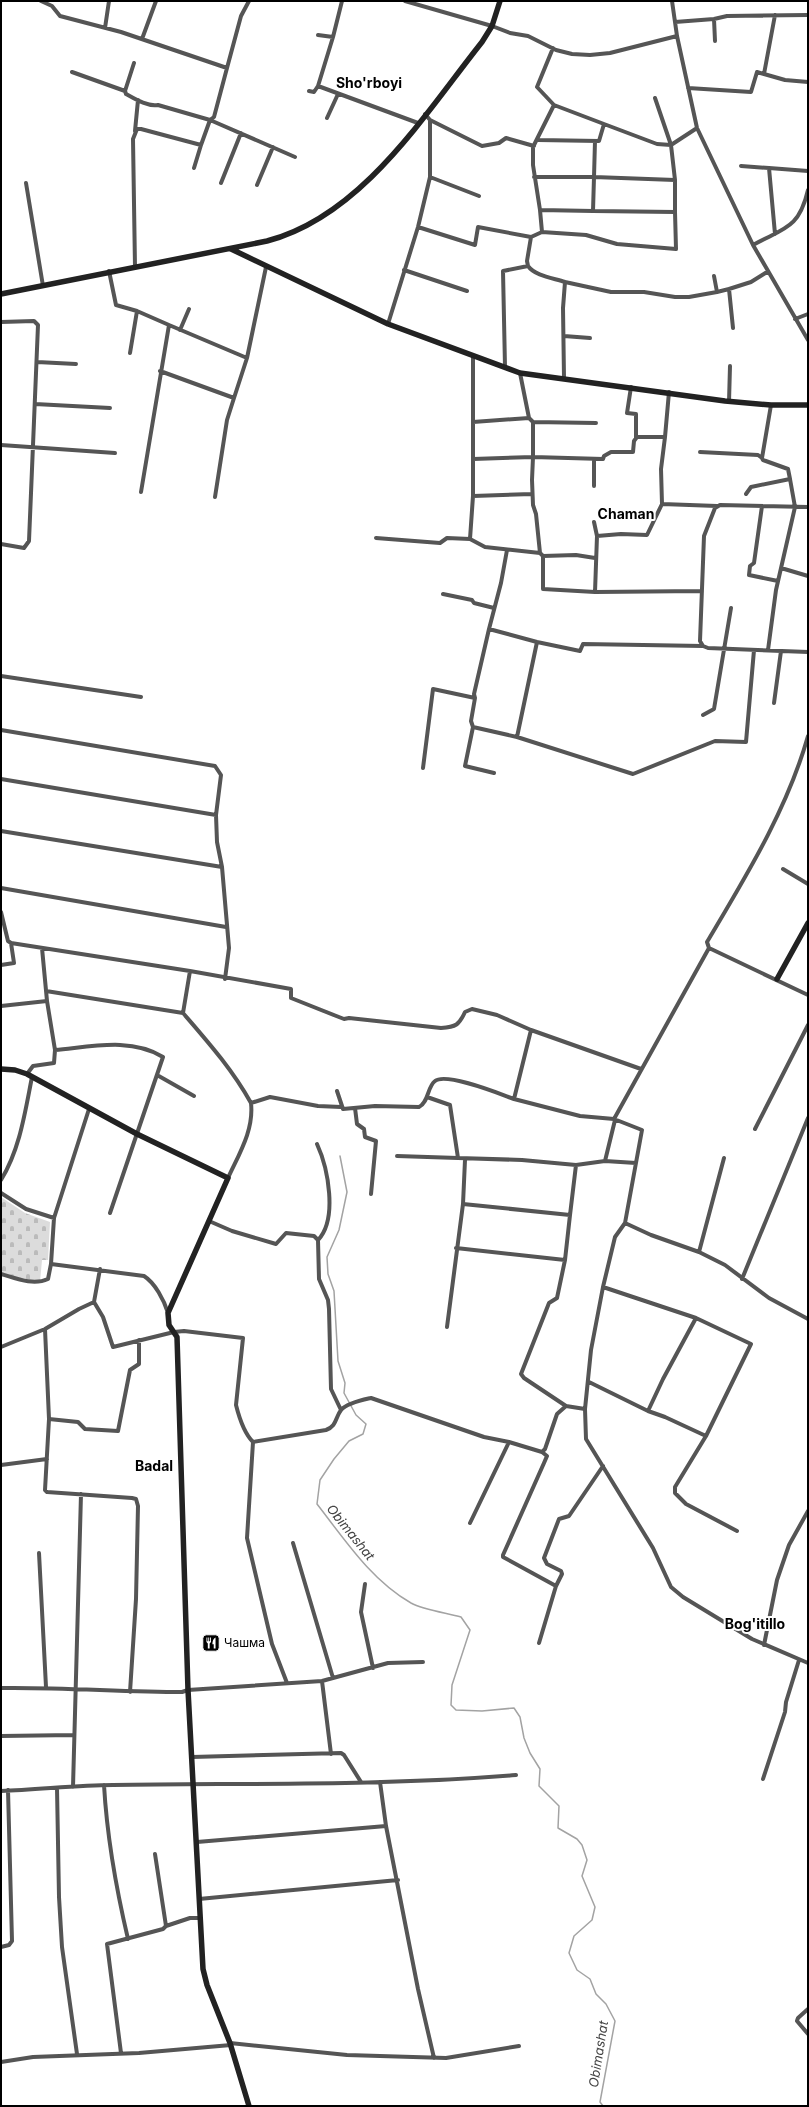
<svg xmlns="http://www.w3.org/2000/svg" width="809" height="2107" font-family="Inter,sans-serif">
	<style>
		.cemetery { fill: url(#cemetery-stones) }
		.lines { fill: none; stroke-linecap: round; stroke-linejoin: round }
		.stream { stroke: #a3a3a3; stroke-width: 1.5 }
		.street { stroke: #555; stroke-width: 4 }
		.secondary { stroke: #222; stroke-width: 5.5 }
		.labels { text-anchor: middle; stroke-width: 4; stroke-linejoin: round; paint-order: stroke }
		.poi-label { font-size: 12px; fill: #000; stroke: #fff; text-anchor: start }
		.water-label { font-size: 13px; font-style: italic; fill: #444; stroke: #fff }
		.quarter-label { font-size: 14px; font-weight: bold; fill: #000; stroke: #fff }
	</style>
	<defs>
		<pattern id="cemetery-stones" width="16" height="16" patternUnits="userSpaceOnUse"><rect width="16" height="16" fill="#dcdcdc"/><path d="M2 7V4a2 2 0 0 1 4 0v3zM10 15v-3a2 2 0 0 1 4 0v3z" fill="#bbb"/></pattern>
	</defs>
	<rect width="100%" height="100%" fill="#fff"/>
	<path class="cemetery" d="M1,1197l24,16 25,9 -2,38h-6l-2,22 -9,1 -30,-9z"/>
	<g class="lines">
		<path class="stream" d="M340,1156l7,36 -8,38 -12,27 1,17 6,17 4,70 7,22 -1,10 12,22 10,9 -3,10 -14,7 -15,18 -14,21 -3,24c28,36 54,76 94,99 13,7 36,10 50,14l9,13 -18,55 -1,20 5,5 26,1 32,-3 6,9 4,21 6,15 10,16 -1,17 20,20 -1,22 19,11 5,6 5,15 -5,16 13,31 -3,13 -18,16 -5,17 8,17 13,9 6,15 10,10 9,17 -15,81 3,4"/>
		<path class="street" d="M41,1l11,5 8,10 61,16 106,36 -13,49 -4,3 85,37
			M342,1l-9,36 -15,49 100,37
			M405,1l87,25 18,7 18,3 28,14 16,4 18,1 20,-2 67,-17
			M672,1l5,35 20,92 56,117 55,95
			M714,19l1,22
			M675,22l39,-3 13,-3 81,-1
			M105,28l4,-27
			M318,35l15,2
			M142,39l14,-38
			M553,48l-16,39 17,18
			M227,68l14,-52 8,-15
			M72,72l53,19 1,3c9,5 22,13 32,11l52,15 -9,25
			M764,74l21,6 23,2
			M688,88l63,4 6,-20 7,2 11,-59
			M125,91l9,-28
			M309,91l5,1 4,-6
			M655,98l16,47 26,-17
			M327,118l11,-24
			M430,120l52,26 17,-3 7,-5 28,8
			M604,124l53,20 14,1 4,35 -81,-3 -1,34 82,1v-32
			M135,131l3,-31
			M741,166l28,2
			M430,177l49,19
			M534,177h60l1,-36
			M26,183l17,103
			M221,183l20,-50
			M257,185l16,-38
			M540,210l53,1
			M418,227l57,18 3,-18 53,10 -4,24 1,5
			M542,232l44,3 31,9 59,5 -1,-37
			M775,234l-6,-66 39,3
			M531,237l11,-5 -2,-22 -7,-45v-18l21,-42 50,19 -5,17 -61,-1
			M753,245c31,-17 46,-16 55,-55
			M135,267l-2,-128 4,-10h4l60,16 -7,23
			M404,270l63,21
			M109,271l7,34 21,6 -7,42
			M565,282l46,10h33l31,5h14l28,-5 -3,-16
			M729,289l22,-7 16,-10
			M717,292l12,-3 4,39
			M137,311l32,14 -28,167
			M795,319l13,-5
			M1,322l33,-1 4,4 -9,216 -5,7 -23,-4
			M388,324l30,-97 12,-50v-57l-5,-6
			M169,325l78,33
			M180,330l9,-21
			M564,336l26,2
			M473,356v140l-3,43 15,8 55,6
			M37,362l39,2
			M505,367l-2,-96 25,-5c7,10 25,12 37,16l-2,26 1,70
			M160,371l74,27 -7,22 -12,77
			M631,387l-4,26 9,1v24
			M234,398l13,-40 19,-91
			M729,402l1,-36
			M35,404l75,4
			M771,405l-9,53 1,2 25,9 2,10
			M473,422l56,-4
			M533,422l63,1
			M665,437l4,-45
			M1,445l114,8
			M700,452l58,3 4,3
			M473,459l60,-2v-35l-4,-4 -9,-45
			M594,486v-27
			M746,494l5,-7 39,-8 5,28 -19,83 -8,60
			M473,496l59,-2
			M762,506l-8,57 -4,3 -1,9 29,6
			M808,507l-88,-2 -5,3 -11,28 -4,105 3,5 5,2 100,4
			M594,522l3,14 24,-2 26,1 15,-31 55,2
			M597,536l-2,56 107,-1
			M376,538l64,5 7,-5 23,1
			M507,550l-6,33 -12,46 48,13 43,9 3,-7 120,2
			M543,556l33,-1 19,3
			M781,568l27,8
			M595,592l-52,-3v-33l-3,-3 -4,-39 -3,-9 -1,-25 1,-23 70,2 1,-3 7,-4h22l1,-11 3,-4h28l-4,32 1,35
			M443,594l29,6 2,3 20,5
			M537,642l-20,95 116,37 82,-33 31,1 8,-92
			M1,676l140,21
			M475,698l-1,-4 15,-65
			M774,703l7,-52
			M703,715l11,-6 17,-101
			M473,727l-8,39 29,7
			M1,730l214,36 6,9 -5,40
			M423,768l10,-79 42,9 -4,23 2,6 44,10
			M1,779l215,36 1,27 5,25
			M1,831l221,36 7,81 -4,31
			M783,869l25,15
			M1,888l225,39
			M1,912l7,29 3,2 179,28 -7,42c25,29 49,56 68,90l19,-6 48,9 23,1
			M42,948l5,53 8,49
			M709,948l-2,-6c39,-66 80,-132 101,-206
			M1,965l13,-2 -3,-20
			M190,971l101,18v9l53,21 5,-1 92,10c15,-1 18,-3 24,-16l7,-3 25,6 34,15 110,39
			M46,991l137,22
			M1,1006l46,-5
			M531,1030l-17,69 66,17 34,3 28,11 -17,93 -10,14 -12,50 -12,63 -6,59 1,30 67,109 18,39 12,10 69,42 56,24
			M27,1074l6,-8 21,-3 1,-13c35,-3 76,-13 108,7l-53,156
			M157,1075l37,21
			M337,1091l6,18 32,-3 44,1c10,-5 8,-20 16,-26 11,-9 65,13 79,18
			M355,1108l2,16 7,5 1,8 11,4 -5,53
			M614,1119l95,-171 99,47
			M755,1129l53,-104
			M317,1144c11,24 21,75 1,96
			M397,1156l61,2 -8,-53 -23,-8
			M458,1158l64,2 54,5 29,-4 31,2
			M605,1161l10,-41
			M228,1178c11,-24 26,-48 23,-75
			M1,1180c19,-31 24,-68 31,-103
			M1,1193l25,16 28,9
			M463,1204l107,11 6,-50
			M209,1221l23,10 44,13 10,-11 28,3 4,4 1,39 9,21 1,9 2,80 10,21
			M625,1223l26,12 48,17 26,13 44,33 39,21
			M456,1248l109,12
			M699,1252l25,-94
			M51,1264l93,12c11,7 20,24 24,37
			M1,1274c14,4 32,12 47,5l3,-15 3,-46 35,-109
			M742,1279l66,-161
			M94,1302l9,15 10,30 61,-15 10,-1 59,7 -7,67c3,12 8,28 17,37l-6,96 25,106 15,39
			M447,1327l16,-123 2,-44
			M45,1329l4,90 -4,71 2,2 85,6 4,1 2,7 -2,93 -6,93
			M1,1347l44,-18 34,-20 15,-7 6,-33
			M589,1382l59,29 17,6 41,19 45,-92 -55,-26 -93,-31
			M566,1406l-42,-28 -3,-4 28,-71 8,-5 8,-38 5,-45
			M648,1411l15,-32 33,-61
			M49,1419l29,3 7,7 33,2 12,-61 9,-6v-24
			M706,1436l-31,51v6l11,11 51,27
			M253,1442l73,-12c11,-4 9,-12 15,-20 6,-7 21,-10 30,-12l113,39 25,5 33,10 3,-3 12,-35 9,-8 19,3
			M542,1452l5,4 -3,7 -41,92v2l53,29
			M1,1465l46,-6
			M470,1523l39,-81
			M293,1543l40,135
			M39,1553l7,134
			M365,1584l-4,28 12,56
			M539,1643l17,-57 6,-12 -1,-3 -14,-7 -3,-6 15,-39 10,-3 34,-50
			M764,1645l13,-65 12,-35 19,-34
			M322,1681l9,73
			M1,1688c60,-1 121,4 181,4l6,-2 134,-9 66,-18 35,-1
			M1,1736l73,-1
			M192,1757l149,-4 3,2 17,27
			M763,1779l22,-67 1,-10 13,-42
			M380,1782l6,44 32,163 16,69
			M104,1785c3,52 12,103 24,154
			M73,1787l8,-293
			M57,1788l2,109 3,50 15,107
			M1,1791c37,-1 75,-6 112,-6 134,-2 269,1 403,-10
			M197,1842l189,-16
			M155,1854l11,72
			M199,1899l199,-19
			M1,1947l8,-2 3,-4 -4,-151
			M808,2009l-10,9 -1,3 11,13
			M230,2043l117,12 99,3 73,-12
			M121,2053l-14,-109 56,-15 3,-3 24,-8h10
			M1,2062l32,-5 106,-4 92,-8"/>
		<path class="secondary" d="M231,249l157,75 132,49 205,28 46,4h37
			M1,294l266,-53c95,-25 157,-126 215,-199l10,-16 8,-25
			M777,979l31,-56
			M1,1069l14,1 12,4 110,60 91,44 -60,135 1,12 8,12 11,353 15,279 4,16 23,58 19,63"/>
	</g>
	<defs>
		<symbol id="restaurant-square" viewBox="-11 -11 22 22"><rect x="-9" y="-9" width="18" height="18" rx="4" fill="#000" stroke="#fff"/><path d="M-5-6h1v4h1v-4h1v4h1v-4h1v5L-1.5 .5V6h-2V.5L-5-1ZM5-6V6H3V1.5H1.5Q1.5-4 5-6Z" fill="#fff"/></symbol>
	</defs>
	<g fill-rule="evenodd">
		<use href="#restaurant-square" x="201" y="1633" width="20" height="20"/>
	</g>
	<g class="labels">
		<g class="poi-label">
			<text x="224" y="1647">Чашма</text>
		</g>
		<g class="water-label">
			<text transform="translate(351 1532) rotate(51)" y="5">Obimashat</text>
			<text transform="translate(598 2054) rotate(-81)" y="5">Obimashat</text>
		</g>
		<g class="quarter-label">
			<text x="369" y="88">Sho'rboyi</text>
			<text x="626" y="519">Chaman</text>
			<text x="154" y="1471">Badal</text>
			<text x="755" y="1629">Bog'itillo</text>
		</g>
	</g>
	<rect width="809" height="2107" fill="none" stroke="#000000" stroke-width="4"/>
</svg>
